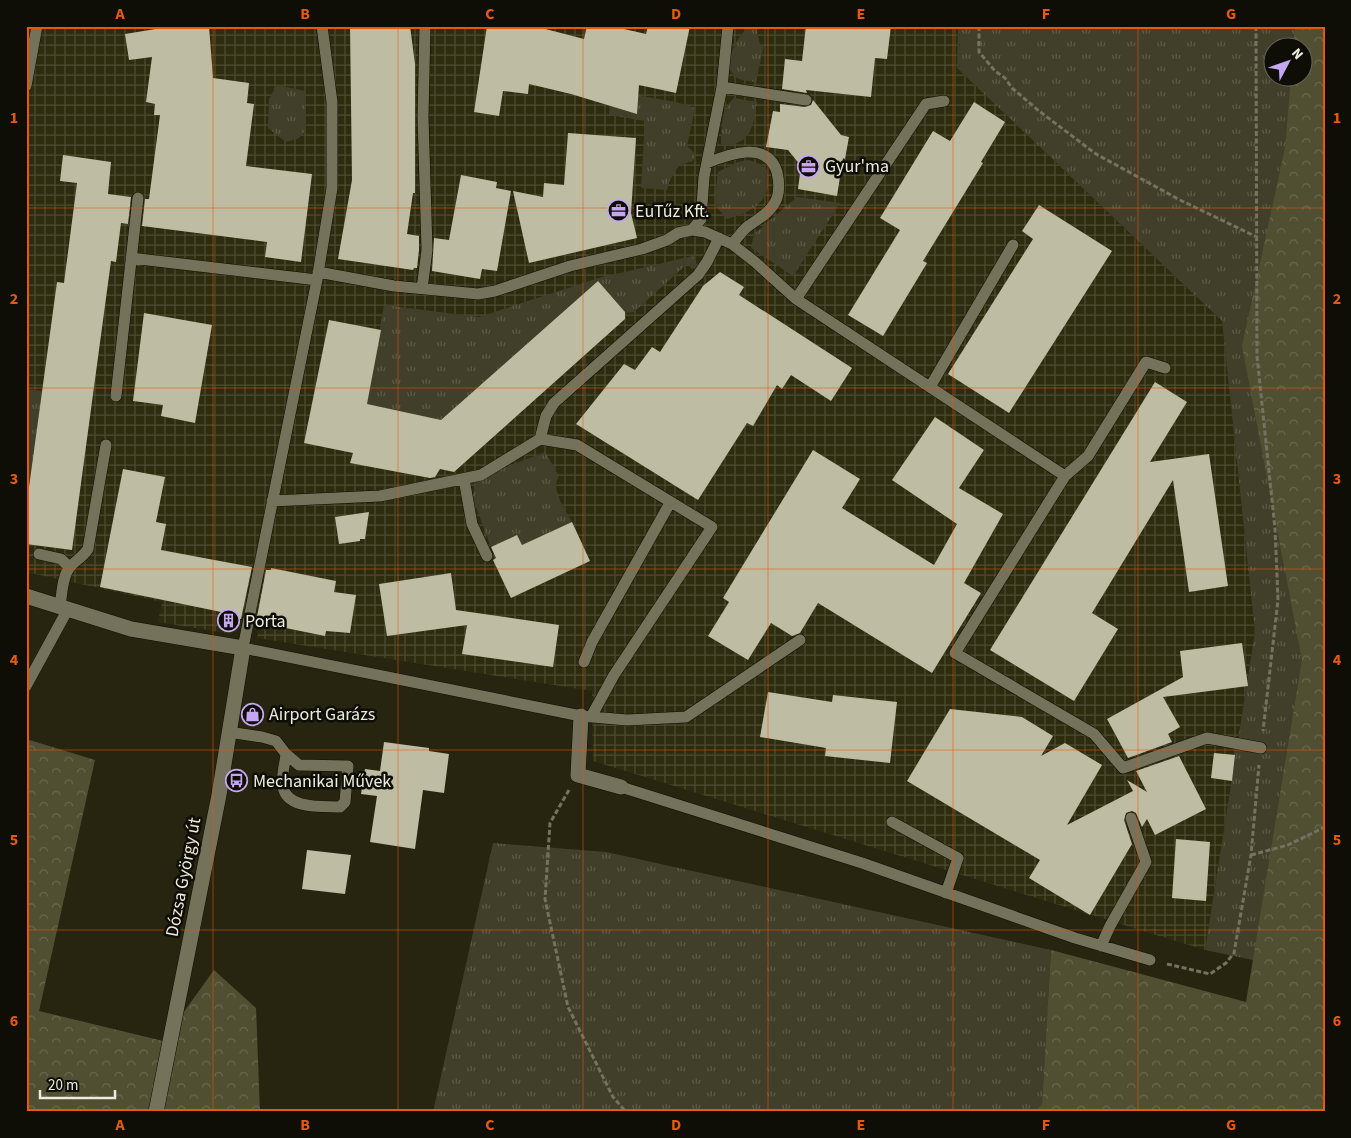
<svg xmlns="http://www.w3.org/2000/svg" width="1351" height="1138" font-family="'Source Sans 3',sans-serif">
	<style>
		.industrial { fill: url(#industrial-grid) }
		.grass { fill: url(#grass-tufts); fill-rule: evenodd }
		.forest { fill: url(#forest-crowns) }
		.building { fill: #bebda3 }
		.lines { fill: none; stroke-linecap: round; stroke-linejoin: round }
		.lane-casing { stroke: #100e00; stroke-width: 12 }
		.street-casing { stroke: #100e00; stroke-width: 16 }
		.path { stroke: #747361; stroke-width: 3; stroke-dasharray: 5 2.5; stroke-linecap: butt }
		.lane { stroke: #74725b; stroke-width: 11 }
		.street { stroke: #74725b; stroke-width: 15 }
		.grid { fill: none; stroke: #e8590c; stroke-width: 1; stroke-opacity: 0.55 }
		.labels { text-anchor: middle; stroke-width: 5; stroke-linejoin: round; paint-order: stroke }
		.poi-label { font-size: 18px; fill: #ecebde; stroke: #0f0e06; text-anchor: start }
		.street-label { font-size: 18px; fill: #ecebde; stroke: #0f0e06 }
		.neatline { fill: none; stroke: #e8590c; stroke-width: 2 }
		.grid-label { font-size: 16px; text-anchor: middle; font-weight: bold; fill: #e8590c }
	</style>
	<defs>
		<pattern id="industrial-grid" width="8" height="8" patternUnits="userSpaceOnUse" patternTransform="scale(1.25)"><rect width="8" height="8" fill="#2e2c0f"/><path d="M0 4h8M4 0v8" fill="none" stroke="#4c4b32"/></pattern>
		<pattern id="grass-tufts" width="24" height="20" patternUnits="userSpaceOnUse" patternTransform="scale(1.25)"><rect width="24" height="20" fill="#413f29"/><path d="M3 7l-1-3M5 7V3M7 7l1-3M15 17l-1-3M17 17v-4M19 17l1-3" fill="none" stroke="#5d5b48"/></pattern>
		<pattern id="forest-crowns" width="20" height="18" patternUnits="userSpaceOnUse" patternTransform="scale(1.25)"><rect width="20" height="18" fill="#514f32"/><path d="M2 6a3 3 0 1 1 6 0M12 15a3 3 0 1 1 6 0" fill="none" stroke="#6a684f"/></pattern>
	</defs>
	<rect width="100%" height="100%" fill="#272510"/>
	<path class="industrial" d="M26,26h932l-1,42 265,253 33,311 -50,318 -612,-189 -1,-70 -335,-53 3,-18 -24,-4 -4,18 -74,-12 4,-20 -136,-30z"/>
	<path class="grass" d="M756,26l4,19h4l-8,37c-6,-1 -13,-1 -19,-4 -18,-12 0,-40 11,-51z
		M958,26h367v949l-120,-25 50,-318 -33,-311 -265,-253zM1274,48h30v30h-30z
		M277,85l28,6 1,39 -7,8 -13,4 -18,-14 1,-29z
		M611,91l65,11 19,6 -8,38 8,8 -2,7 -14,4 -10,17 -2,8 -26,-2 4,-67 -36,-6z
		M734,98l23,4c-4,19 -3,37 -24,42 -5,2 -7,2 -12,0v-3c1,-15 0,-32 13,-43z
		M749,160l11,4 7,6c0,6 2,15 0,20 -4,17 -25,25 -40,29l-13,-15 4,-32 20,-10z
		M797,197l43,6 -47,73 -42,-28 3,-14z
		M693,256l4,9 -5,4 -5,-5 -53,48 -8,1 -28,-32 -157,139 -74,-16 17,-99 95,12 120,-39z
		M26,389l16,2 -16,118z
		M545,452l14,24c-9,14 6,33 13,46l-50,23 -6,-10 -25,12 -18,-48c0,-7 1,-14 6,-19 10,-8 52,-22 66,-28z
		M493,843l113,9 445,98 -9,155 -8,7h-601z"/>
	<path class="forest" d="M1295,26h30v1086h-291l8,-8 9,-154 195,52 56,-342 -60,-314 43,-198 6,-70h13v-30l-11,-1z
		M26,739l69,21 -56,251 124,30 51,-71 42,38 4,104h-234z"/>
	<path class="building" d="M174,26h35l4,52 36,5 -2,20 7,1 -8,62 66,8 -11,88 -36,-5 2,-15 -125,-16 3,-27h4l11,-84h-6l1,-11 -9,-2 6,-45 -23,3 -4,-26z
		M350,26h60l5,38v129h-2l-6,41 12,2v14l-2,18h-3l-1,2 -75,-11 14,-79z
		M487,26h47l50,13 3,-13h24l35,8 2,-8h42l-14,67 -37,-8 -2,29 -66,-20 -42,-10 -1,10 -25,-3 -4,25 -25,-4z
		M806,26h85l-4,33 -12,-1 -4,39 -65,-7 1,3 -25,-4 3,-30 17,2z
		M813,100l28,35 8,2 -4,22 -2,-1 -6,38 -39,-7 3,-23 -13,-16 -22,-3 7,-36 7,1v-8l25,3 6,-2z
		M974,102l31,20 -24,40 2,1 -60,98 4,2 -44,73 -35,-21 52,-85 -20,-12 53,-87 17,10z
		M568,133l68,5 -5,75 6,25 -108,25 -16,-72 30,6 1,-14 20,2z
		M63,155l48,7 -3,32 23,3 -3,27 -7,-1 -5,39 -5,-1 -39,289 -46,-6v-35l31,-227 7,1 13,-100 -17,-2z
		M461,175l36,7 -1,6 15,3 -14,80 -15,-2 -2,10 -48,-8 2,-33 15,2z
		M1039,205l73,46 -103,162 -61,-39 85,-135 -11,-8z
		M720,272l24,15 -5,8 113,73 -21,33 -40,-26 -9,14 -5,-4 -24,41 -6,-3 -49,77 -122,-76 48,-60 11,6 17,-23 8,5 43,-66z
		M598,281l27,31v7l-171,153 -14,-3 -5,8 -5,1 -80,-15 3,-10 -49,-10 25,-123 52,10 -14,74 74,16z
		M144,313l68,12 -17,98 -34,-7 2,-11 -30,-4z
		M1155,382l32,20 -37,60 59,-8 19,132 -39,6 -16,-112 -81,133 26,16 -44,72 -84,-51z
		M935,417l49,33 -25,38 44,26 -39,69 17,10 -49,80 -114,-70 -18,30 -8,3 -21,-13 -23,37 -40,-24 21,-34 -6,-4 90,-148 47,29 -18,29 92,57 23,-41 -65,-44z
		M123,469l42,8 -9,45 10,2 -5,26 91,17 -11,52 -16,-3 1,-3 -126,-26z
		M369,512l-4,27h-5v2l-21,3 -4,-27z
		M572,522l18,39 -79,37 -18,-38 3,-2 -5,-11 26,-12 5,10z
		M271,568l65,13 -2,11 22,3 -6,38 -24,-2 -1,5 -69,-14 10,-52h5z
		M451,573l5,37 103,15 -6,42 -91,-13 5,-29 -80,11 -8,-52z
		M1242,643l6,43 -85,11 17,30 -12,7 4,8 -44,16 -21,-39 76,-42 -3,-26z
		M768,692l64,10 1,-7 64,7 -7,61 -65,-7 1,-8 -66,-11z
		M950,709l72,8 31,19 -12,20 24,-13 37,22 -35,60 66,-34 -6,-11 20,12 -11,-21 43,-15 27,53 -51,26 -8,-16 -5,8 -6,-14 -4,-2 -6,2 -2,7 8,24 -42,71 -61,-37 11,-18 -133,-79z
		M384,742l45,6v3l20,3 -5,39 -21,-3 -8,59 -45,-7 7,-46 -16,-2 4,-25 15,2z
		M1214,753l21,2 -3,26 -21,-3z
		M1176,839l34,3 -4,59 -34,-3z
		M307,850l44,5 -6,39 -43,-5z"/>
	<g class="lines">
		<defs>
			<path id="lane" d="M322,26l10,76v86l-15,92 -74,368 338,68 46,4 59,-3 114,-77
				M26,86l11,-60
				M722,87l84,13
				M707,163c22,-9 60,-23 70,9 2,9 3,17 0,26 -5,14 -19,21 -30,29 -6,5 -10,12 -15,17
				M692,230l9,-11 3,-42 18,-90 6,-61
				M131,258l186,22
				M318,272l76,14 84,8 17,-3 75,-25 72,-17 25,-9 11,-7 14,-3 13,2 27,12 23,18 41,37 269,177 -110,177 139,81 29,34 84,-30 54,10
				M422,289l5,-39 -4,-133 2,-91
				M796,299l130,-195 18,-3
				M930,387l83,-142
				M116,396l22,-198
				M540,439l6,-23 8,-13 144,-128 9,-13 12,-24
				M1065,476l23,-20 58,-94 19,6
				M464,479l8,45 15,32
				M272,501l108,-5 101,-21 59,-36 37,6 135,82 -98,148 -23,42
				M39,554l22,5 8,8
				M60,606c2,-11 2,-30 10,-39 6,-7 13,-10 18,-18l18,-104
				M584,662l8,-20 78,-139
				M26,686l42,-77
				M228,732l34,5 14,4 10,13 13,11 49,1 -3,36 -5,5c-17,-1 -54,3 -57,-21 -2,-10 2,-22 3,-32
				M621,787l241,76 213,75 75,22
				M892,822l66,36 -12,35
				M1101,946l9,-20 36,-64 -15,-44"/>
			<path id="street" d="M26,596l105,33 112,19 -24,147 -63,317
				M581,716l-3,59 43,12"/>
		</defs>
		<use href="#lane" class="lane-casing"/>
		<use href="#street" class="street-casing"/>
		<path class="path" d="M979,26v26l16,19 10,7 7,10 27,23 57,43 84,46 77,37
			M1256,26l1,330 18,173 3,71 -15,131
			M569,790l-19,33 -5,76 23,108 45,90 13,15
			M1251,855l37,-10 37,-18
			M1167,964l43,10 16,-11 8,-10 17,-98 8,-90"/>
		<use href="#lane" class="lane"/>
		<use href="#street" class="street"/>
	</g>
	<path class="grid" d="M213,26v1086M398,26v1086M583,26v1086M768,26v1086M953,26v1086M1138,26v1086M26,208h1299M26,388h1299M26,569h1299M26,750h1299M26,930h1299"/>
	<defs>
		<symbol id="office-ring" viewBox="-11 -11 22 22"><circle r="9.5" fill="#0f0e06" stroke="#c5a7f1" stroke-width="1.5"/><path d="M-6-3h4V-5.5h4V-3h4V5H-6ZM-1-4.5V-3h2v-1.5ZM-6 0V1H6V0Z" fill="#c5a7f1"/></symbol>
		<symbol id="building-ring" viewBox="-11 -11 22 22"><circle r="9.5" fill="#0f0e06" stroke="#c5a7f1" stroke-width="1.5"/><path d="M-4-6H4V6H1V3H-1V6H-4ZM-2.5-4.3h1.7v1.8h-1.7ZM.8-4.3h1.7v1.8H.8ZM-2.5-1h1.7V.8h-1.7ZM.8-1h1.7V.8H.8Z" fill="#c5a7f1"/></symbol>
		<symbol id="shop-ring" viewBox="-11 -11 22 22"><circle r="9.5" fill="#0f0e06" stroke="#c5a7f1" stroke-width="1.5"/><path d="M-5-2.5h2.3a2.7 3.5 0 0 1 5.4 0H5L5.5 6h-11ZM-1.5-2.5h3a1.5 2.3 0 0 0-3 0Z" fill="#c5a7f1"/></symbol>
		<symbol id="bus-ring" viewBox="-11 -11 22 22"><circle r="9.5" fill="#0f0e06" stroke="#c5a7f1" stroke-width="1.5"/><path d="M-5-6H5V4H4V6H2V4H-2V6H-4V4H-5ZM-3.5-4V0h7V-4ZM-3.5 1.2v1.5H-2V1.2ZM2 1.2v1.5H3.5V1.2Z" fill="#c5a7f1"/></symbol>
	</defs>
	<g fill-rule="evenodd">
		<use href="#office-ring" x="796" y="154" width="25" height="25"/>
		<use href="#office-ring" x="606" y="198" width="25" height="25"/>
		<use href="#building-ring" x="216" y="608" width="25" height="25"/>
		<use href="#shop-ring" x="240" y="702" width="25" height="25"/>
		<use href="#bus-ring" x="224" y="768" width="25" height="25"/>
	</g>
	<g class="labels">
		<g class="poi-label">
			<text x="825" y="172">Gyur'ma</text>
			<text x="635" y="217">EuTűz Kft.</text>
			<text x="245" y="627">Porta</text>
			<text x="269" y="720">Airport Garázs</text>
			<text x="253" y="787">Mechanikai Művek</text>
		</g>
		<g class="street-label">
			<text transform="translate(183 877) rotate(-79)" y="6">Dózsa György út</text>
		</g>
	</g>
	<rect width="1351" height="1138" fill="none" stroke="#0f0e06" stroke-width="55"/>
	<g transform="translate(1288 62) rotate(49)"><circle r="24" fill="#0f0e06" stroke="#67665c"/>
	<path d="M0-4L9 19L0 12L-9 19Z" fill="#c5a7f1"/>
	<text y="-8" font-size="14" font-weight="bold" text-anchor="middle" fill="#ecebde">N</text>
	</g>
	<path d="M40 1090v8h75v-8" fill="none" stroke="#ecebde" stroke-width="2.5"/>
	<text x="48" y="1090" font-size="15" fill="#ecebde" stroke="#0f0e06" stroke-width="4" paint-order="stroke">20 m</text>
	<rect x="28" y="28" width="1296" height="1082" class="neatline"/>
	<g class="grid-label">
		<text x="120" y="19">A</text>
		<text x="305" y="19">B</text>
		<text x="490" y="19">C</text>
		<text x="676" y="19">D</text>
		<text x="861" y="19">E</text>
		<text x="1046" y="19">F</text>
		<text x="1231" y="19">G</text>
		<text x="14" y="123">1</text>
		<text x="1337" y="123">1</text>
		<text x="14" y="304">2</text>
		<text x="1337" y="304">2</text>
		<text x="14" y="484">3</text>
		<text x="1337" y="484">3</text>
		<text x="14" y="665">4</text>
		<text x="1337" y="665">4</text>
		<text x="14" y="845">5</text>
		<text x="1337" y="845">5</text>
		<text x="14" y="1026">6</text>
		<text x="1337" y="1026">6</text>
		<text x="120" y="1130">A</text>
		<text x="305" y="1130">B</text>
		<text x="490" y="1130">C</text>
		<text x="676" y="1130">D</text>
		<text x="861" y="1130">E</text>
		<text x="1046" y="1130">F</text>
		<text x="1231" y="1130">G</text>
	</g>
</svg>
